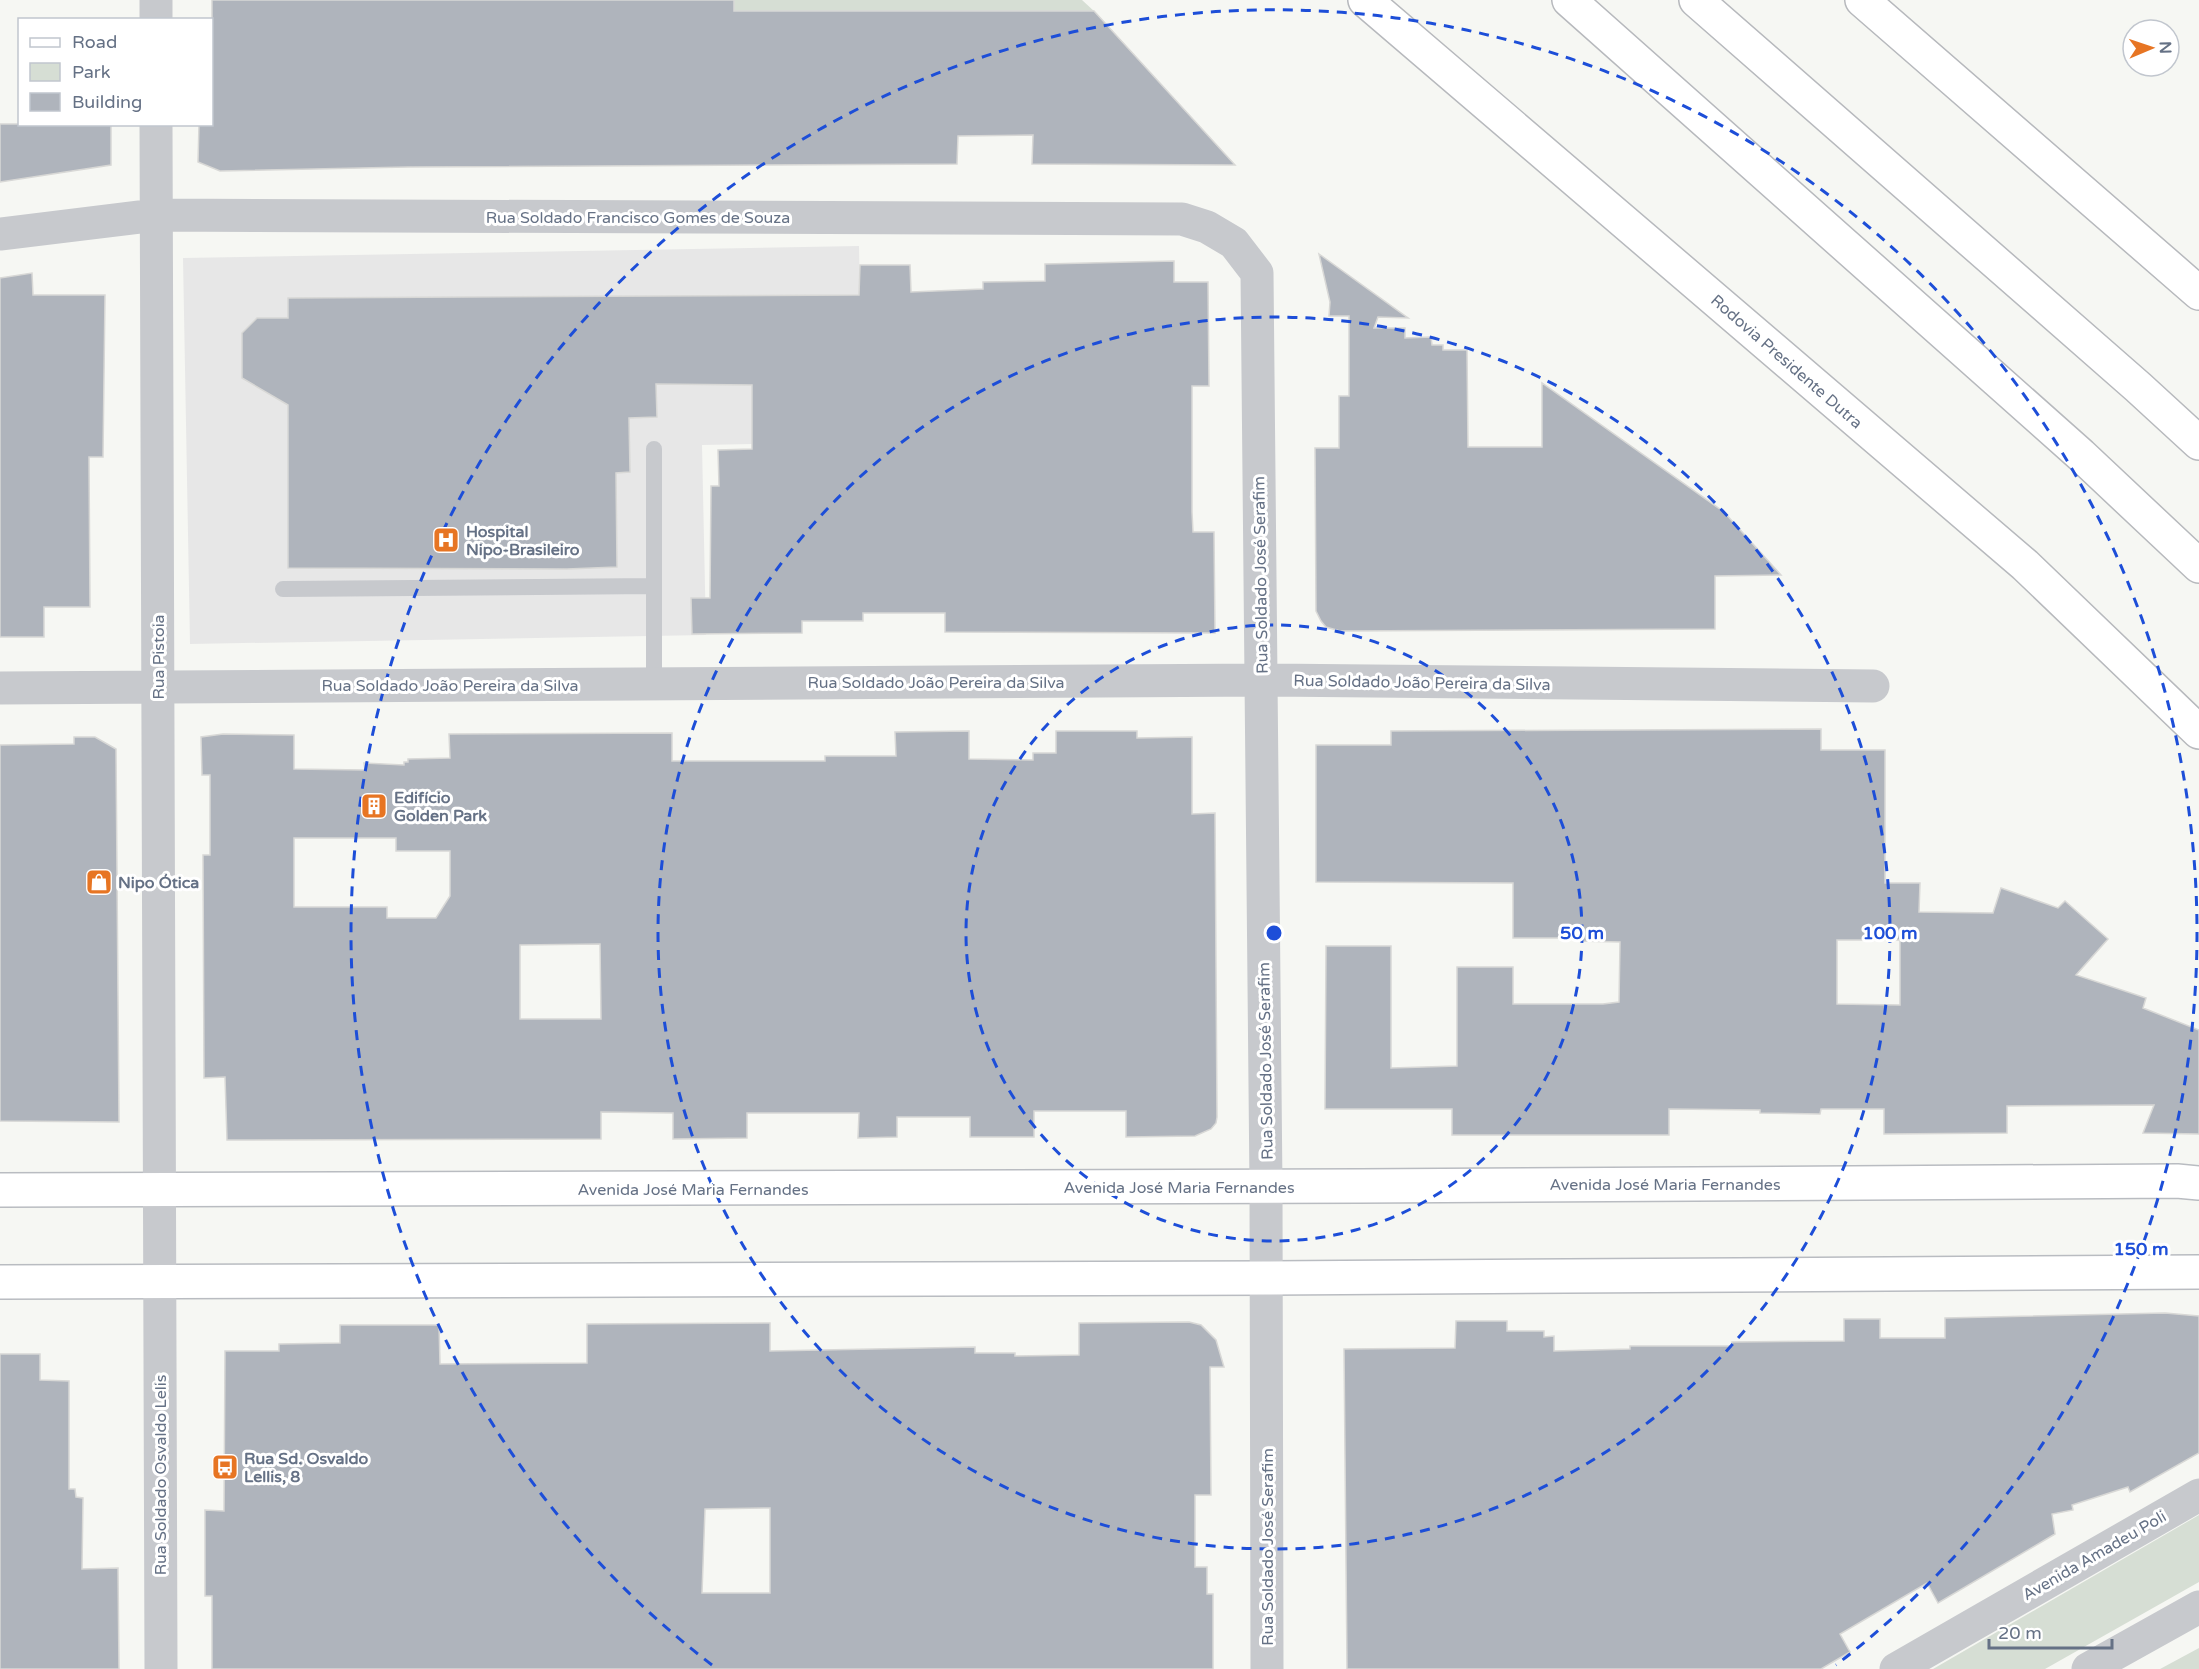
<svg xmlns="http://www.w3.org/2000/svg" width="2199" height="1669" font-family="'Varela Round',sans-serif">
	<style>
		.built { fill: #e7e7e7 }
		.green { fill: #d6ded4 }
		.building { fill: #afb4bc; stroke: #d8d8d6; stroke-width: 1.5; fill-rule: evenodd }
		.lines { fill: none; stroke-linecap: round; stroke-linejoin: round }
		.secondary-casing { stroke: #b9bcc1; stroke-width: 36 }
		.motorway-casing { stroke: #b7b9bd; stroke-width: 36 }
		.service { stroke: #c7c9cd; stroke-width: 16 }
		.minor { stroke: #c7c9cd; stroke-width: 33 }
		.secondary { stroke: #fff; stroke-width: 33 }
		.motorway { stroke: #fff; stroke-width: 33 }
		.ring { fill: none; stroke: #1d4ed8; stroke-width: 3; stroke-dasharray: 10 8 }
		.labels { text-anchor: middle; stroke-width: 6; stroke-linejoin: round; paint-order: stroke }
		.street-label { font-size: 16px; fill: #657185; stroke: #fff }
		.poi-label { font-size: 16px; font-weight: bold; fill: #657185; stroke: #fff; text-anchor: start }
		.centre { fill: #1d4ed8; stroke: #fff; stroke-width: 3 }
		.ring-label { font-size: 18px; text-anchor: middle; font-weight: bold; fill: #1d4ed8; stroke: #fff; stroke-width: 6; stroke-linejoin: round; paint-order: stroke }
	</style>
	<rect width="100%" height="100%" fill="#f6f7f3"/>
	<path class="built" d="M859,246l4,196 -161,3 4,190 -516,9 -7,-386z"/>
	<path class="green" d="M734,0h348l13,12h-361z
		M2199,1515v67l-154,87h-112z
		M2199,1648v21h-39z"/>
	<path class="building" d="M212,0h522v11h360l141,154 -203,-1 1,-29 -75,1 -1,28 -549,3 -188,4 -22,-9 1,-38h13z
		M0,124h111v41l-111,17z
		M1319,254l89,64 -30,-1 -4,11h31v10l26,-1 1,8h11v5h24l1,97h74v-64l182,129 57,63 -66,1v53l-375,2 -14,-4 -5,-6 -5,-10 -1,-163h24v-52h10v-80h-20l1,-14z
		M1174,261v21h34l1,104h-17v126l1,20h21l1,101 -270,-1v-19h-82v8h-61v12l-110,1 -1,-36h19l1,-112h8l-1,-36 34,-1v-64l-96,-1 1,33 -28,1 1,54 -14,1 1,94 -50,2 -279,-1v-163l-46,-27v-45l15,-15h31v-20l571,-3 1,-30h50l1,27 72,-3v-7l62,-1v-17z
		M32,273l1,22h72l-2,162h-14l1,150h-46v30h-44v-359z
		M1821,729v21h64v133h35l-1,29 74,1 8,-25 57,20 7,-7 43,38 -32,36 70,23 -3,10 56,22v104l-56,-1 11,-28 -147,1v27l-123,1v-25h-63l-1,5 -60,-1v-3l-91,-1v26h-217v-26h-127l1,-163h65v122l66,-2v-99h56v37h90l16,-2 1,-60 -44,-1v-3h-63v-55l-197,-1v-137h75v-14zM1837,940h63v65l-63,-1z
		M969,731v28l64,1v-7h23v-22h81v7l55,-1v77l23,-1 2,304 -1,6 -5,6 -16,7 -69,1v-26h-92v26h-64v-20h-73v20l-39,1 1,-25h-112v25l-74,1v-26l-72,-1v27l-374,1 -2,-63 -21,1 -1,-223h7v-80h-8l-1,-38 22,-3 71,1v34l71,1 -1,-7 40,2v-3h4v-3l42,-1 -1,-24 223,-1v28h153v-5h71l-1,-24zM294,838h102v13h54v45l-14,22h-49v-11h-93zM600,944l1,75h-81v-74z
		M74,737h21l21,12 3,373 -119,-1v-376l74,-1z
		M2165,1313l34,3v137l-69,39 -2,-5 -56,18 1,5 -21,4 3,20 -117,69 -11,-20 -87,51 10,18 -29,17h-474l-3,-320 111,-1 1,-27h51v10h37v6l10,-1v15l76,-2v-3h102v-4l112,-1v-22h36v19h65v-20z
		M1189,1322l12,3 15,15 8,27h-14l1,128h-16v72h12v27h6v75h-1001v-73h-7v-86l19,1 1,-160h54v-7l61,-1v-18h99l1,39 147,-1v-39l183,-1v28l205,-4v6h40v3l64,-1v-32zM770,1508v85h-68l3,-84z
		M0,1354h40v26l29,1v108h6l1,8 7,1 -1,71 36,-1 1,101h-119z"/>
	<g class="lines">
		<defs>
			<path id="secondary" d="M0,1190l1360,-4 817,-5 22,2
				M0,1282l1266,-4 933,-6"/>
			<path id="motorway" d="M1365,0l660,565 174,167
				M1569,0l512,455 118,111
				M1696,0l442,387 61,56
				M1862,0l337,293"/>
		</defs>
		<use href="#secondary" class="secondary-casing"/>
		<use href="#motorway" class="motorway-casing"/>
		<path class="service" d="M654,449v235
			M283,589l371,-3"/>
		<path class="minor" d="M156,20v-20
			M156,124l5,1545
			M0,234l156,-19 1026,4 25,8 27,16 23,30 9,914 1,482
			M0,688l1266,-8 607,6
			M1896,1669l303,-174
			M2088,1669l111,-62"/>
		<use href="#secondary" class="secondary"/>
		<use href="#motorway" class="motorway"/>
	</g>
	<g class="ring">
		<circle cx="1274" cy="933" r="308"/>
		<circle cx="1274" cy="933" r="616"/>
		<path d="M712 1665A923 923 0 1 1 1836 1665"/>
	</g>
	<defs>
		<symbol id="hospital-square" viewBox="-11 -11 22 22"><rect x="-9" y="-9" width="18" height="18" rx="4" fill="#e77523" stroke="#fff"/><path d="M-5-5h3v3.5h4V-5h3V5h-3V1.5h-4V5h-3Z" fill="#fff"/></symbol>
		<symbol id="building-square" viewBox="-11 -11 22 22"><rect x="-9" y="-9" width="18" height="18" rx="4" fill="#e77523" stroke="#fff"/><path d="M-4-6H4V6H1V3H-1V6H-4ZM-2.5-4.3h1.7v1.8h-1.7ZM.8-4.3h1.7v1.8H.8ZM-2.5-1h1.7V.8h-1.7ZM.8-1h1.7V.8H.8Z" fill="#fff"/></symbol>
		<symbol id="shop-square" viewBox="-11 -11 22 22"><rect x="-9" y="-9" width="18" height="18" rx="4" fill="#e77523" stroke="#fff"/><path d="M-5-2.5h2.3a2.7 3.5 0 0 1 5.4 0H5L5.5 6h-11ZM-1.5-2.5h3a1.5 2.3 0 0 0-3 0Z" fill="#fff"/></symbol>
		<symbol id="bus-square" viewBox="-11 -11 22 22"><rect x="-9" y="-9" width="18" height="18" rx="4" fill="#e77523" stroke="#fff"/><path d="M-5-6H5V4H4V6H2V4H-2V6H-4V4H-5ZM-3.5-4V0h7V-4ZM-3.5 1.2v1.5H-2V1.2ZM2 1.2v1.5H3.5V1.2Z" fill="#fff"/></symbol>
	</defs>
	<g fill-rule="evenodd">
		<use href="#hospital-square" x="431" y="525" width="30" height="30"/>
		<use href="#building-square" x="359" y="791" width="30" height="30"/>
		<use href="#shop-square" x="84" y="867" width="30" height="30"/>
		<use href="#bus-square" x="210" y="1452" width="30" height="30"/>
	</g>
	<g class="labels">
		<g class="street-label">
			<text x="638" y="223">Rua Soldado Francisco Gomes de Souza</text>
			<text transform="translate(1787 361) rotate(41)" y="6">Rodovia Presidente Dutra</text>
			<text transform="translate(1260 575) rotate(-91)" y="6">Rua Soldado José Serafim</text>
			<text transform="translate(158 657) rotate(-90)" y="6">Rua Pistoia</text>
			<text x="936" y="688">Rua Soldado João Pereira da Silva</text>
			<text transform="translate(1422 682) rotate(1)" y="6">Rua Soldado João Pereira da Silva</text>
			<text x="450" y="691">Rua Soldado João Pereira da Silva</text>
			<text transform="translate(1265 1061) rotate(-91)" y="6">Rua Soldado José Serafim</text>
			<text x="1665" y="1190">Avenida José Maria Fernandes</text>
			<text x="1179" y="1193">Avenida José Maria Fernandes</text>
			<text x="693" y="1195">Avenida José Maria Fernandes</text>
			<text transform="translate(160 1475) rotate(-90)" y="6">Rua Soldado Osvaldo Lelis</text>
			<text transform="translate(1267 1547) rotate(-90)" y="6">Rua Soldado José Serafim</text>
			<text transform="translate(2094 1555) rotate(-30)" y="6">Avenida Amadeu Poli</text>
		</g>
		<g class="poi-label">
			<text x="466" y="537">Hospital<tspan x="466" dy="18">Nipo-Brasileiro</tspan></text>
			<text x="394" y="803">Edifício<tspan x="394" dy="18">Golden Park</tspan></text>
			<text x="118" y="888">Nipo Ótica</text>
			<text x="244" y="1464">Rua Sd. Osvaldo<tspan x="244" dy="18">Lellis, 8</tspan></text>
		</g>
	</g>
	<circle cx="1274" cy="933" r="9" class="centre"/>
	<g class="ring-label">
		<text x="1582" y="939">50 m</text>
		<text x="1890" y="939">100 m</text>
		<text x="2141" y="1255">150 m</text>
	</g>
	<rect x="18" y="18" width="195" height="108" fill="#ffffff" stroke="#c1c6ce" stroke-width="1.5"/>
	<rect x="30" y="38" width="30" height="9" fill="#ffffff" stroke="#c1c6ce" stroke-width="1.5"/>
	<text x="72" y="48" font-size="18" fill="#657185">Road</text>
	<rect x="30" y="63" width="30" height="18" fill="#d6ded4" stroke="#c1c6ce" stroke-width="1.5"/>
	<text x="72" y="78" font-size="18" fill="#657185">Park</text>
	<rect x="30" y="93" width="30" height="18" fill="#afb4bc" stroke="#c1c6ce" stroke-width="1.5"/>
	<text x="72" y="108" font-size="18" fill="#657185">Building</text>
	<g transform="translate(2151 48) rotate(88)"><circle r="28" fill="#ffffff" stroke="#c1c6ce" stroke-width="1.5"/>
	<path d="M0-4.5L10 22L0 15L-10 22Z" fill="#e77523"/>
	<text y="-9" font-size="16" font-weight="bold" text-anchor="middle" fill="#657185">N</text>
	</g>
	<path d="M1989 1639v9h123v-9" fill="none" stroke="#657185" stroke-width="3"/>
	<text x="1998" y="1639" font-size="18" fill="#657185" stroke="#ffffff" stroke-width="4.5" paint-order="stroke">20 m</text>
</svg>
